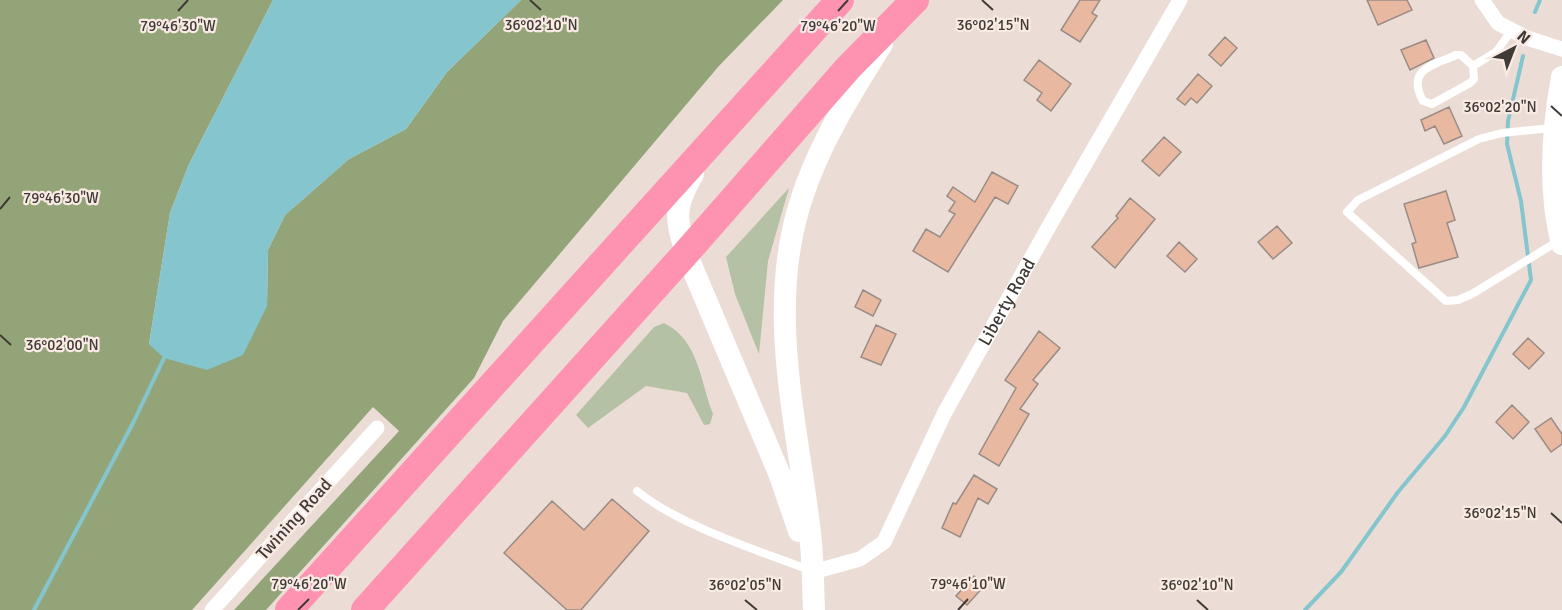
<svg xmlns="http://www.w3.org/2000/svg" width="1562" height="610" font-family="Signika,sans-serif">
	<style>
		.green { fill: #b5c1a5 }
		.forest { fill: #93a578 }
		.water { fill: #85c5ce }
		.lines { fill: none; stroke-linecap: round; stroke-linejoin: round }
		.stream { stroke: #85c5ce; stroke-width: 4 }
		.building { fill: #e9b8a0; stroke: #998c86; stroke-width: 1.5 }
		.lane { stroke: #fff; stroke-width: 8 }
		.street { stroke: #fff; stroke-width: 15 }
		.secondary { stroke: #fff; stroke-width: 22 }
		.highway { stroke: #fe93b1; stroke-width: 28 }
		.ticks { fill: none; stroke: #403a37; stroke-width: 2 }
		.labels { text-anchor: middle; stroke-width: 4.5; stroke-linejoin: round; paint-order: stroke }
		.street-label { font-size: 18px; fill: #403a37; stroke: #f9eae3 }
		.ticks-label { font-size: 15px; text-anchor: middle; fill: #403a37; stroke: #f9eae3; stroke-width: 4.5; stroke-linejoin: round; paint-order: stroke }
	</style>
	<rect width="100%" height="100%" fill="#ebddd6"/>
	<path class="green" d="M789,188l-21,73 -9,93 -24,-60 -9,-37z
		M664,323c35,17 36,58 49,91l-3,10 -6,1 -17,-32 -41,-7 -58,42 -12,-13 78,-88z"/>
	<path class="forest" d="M0,0h273l-84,164 -19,49 -21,131 118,-38 1,-56 17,-35 64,-56 57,-30 41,-57 74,-72h262l-65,67 -215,254 -29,57 -208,232h-32l165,-179 -26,-24 -181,203h-192z"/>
	<path class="water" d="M273,0h248l-74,72 -41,57 -57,30 -64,56 -17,35 -1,56 -24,49 -36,15 -43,-12 -15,-14 21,-131 19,-49z"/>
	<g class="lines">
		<path class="stream" d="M1535,12l5,-12
			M34,610l99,-187 33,-69
			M1305,610l36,-38 57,-80 47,-56 19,-29 67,-127 -10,-79 -14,-57 1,-23 15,-65"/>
	</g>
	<path class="building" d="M1080,0h20l-8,13 5,3 -17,26 -19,-12z
		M1367,0h40l5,10 -34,15z
		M1225,37l12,11 -16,18 -12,-11z
		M1426,40l8,18 -24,12 -9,-20z
		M1039,60l32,24 -20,27 -14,-11 5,-7 -18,-13z
		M1198,74l14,12 -15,17 -6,-5 -6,7 -8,-6z
		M1449,107l13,29 -18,8 -9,-18 -10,5 -4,-11z
		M1164,137l17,15 -22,24 -17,-15z
		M992,172l26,14 -10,18 -13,-7 -47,75 -35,-21 13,-22 14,8 15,-23 -6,-3 6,-9 -8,-6 6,-9 22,15z
		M1446,191l9,29 -8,3 11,34 -39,11 -7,-24 4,-2 -12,-38z
		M1130,198l25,21 -40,49 -23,-21 26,-29 -2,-2z
		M1277,226l15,17 -19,16 -15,-17z
		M1179,242l18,17 -12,13 -18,-16z
		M863,290l18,10 -8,16 -18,-9z
		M876,325l20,9 -15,31 -20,-8z
		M1039,331l21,17 -27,32 5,4 -18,25 9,5 -30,52 -20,-12 37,-66 -11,-8z
		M1528,338l16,15 -15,16 -16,-15z
		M1512,405l17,17 -16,17 -17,-17z
		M1551,418l11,16v10l-11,8 -16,-23z
		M974,475l23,14 -9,15 -10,-6 -18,39 -18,-9 11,-25 3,1z
		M612,499l37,32 -68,79h-14l-63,-57 48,-52 32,29z
		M974,576l11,9 -18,20 -11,-9z"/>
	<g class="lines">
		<path class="lane" d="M1473,66l1,13 -4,4 -38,21 -9,-3c-17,-32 9,-35 33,-46h5l12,11 23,-14 16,-22
			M1551,128l-49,5 -23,6 -121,61 -11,12 99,89 12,-1 14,-6 88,-54
			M637,491c45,36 118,58 172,79"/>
		<g class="street">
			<path d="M1482,0l16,23 29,15 35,11"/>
			<path id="s1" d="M813,572l47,-13 24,-17 61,-130 107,-191 128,-221"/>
			<path d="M212,610l165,-182"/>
		</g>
		<path class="secondary" d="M1562,77c-10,55 -14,113 0,167
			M693,174c-19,33 -18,43 -7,79l93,220 20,58
			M814,610c-1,-26 -1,-51 -4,-77 -12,-105 -42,-214 -13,-319 17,-62 51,-116 85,-170"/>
		<path class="highway" d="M289,610l551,-610
			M365,610l321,-357 162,-185 67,-68"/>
	</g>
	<path class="ticks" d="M530,0l11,10M982,0l11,10M178,11l10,-11M838,11l10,-11M1551,106l11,10M0,209l10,-12M0,335l11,10M1551,513l11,10M745,600l12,10M1197,600l11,10M298,610l11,-11M958,610l10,-11"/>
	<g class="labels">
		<g class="street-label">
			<text dy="6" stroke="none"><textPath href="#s1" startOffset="348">Liberty Road</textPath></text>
			<text transform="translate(294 519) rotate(-48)" y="6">Twining Road</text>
		</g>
	</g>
	<g class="ticks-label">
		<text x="541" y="30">36°02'10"N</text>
		<text x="993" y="30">36°02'15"N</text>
		<text x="838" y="31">79°46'20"W</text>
		<text x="178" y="31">79°46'30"W</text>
		<text x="1500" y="112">36°02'20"N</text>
		<text x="61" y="203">79°46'30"W</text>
		<text x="62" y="350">36°02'00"N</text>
		<text x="1500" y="518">36°02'15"N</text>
		<text x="309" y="589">79°46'20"W</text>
		<text x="968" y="589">79°46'10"W</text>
		<text x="745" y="590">36°02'05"N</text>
		<text x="1197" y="590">36°02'10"N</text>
	</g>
	<g transform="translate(1514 48) rotate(42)" stroke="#f9eae3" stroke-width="4.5" paint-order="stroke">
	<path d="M0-4.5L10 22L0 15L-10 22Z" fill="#403a37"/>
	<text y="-9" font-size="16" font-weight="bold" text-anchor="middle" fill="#403a37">N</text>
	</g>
</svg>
